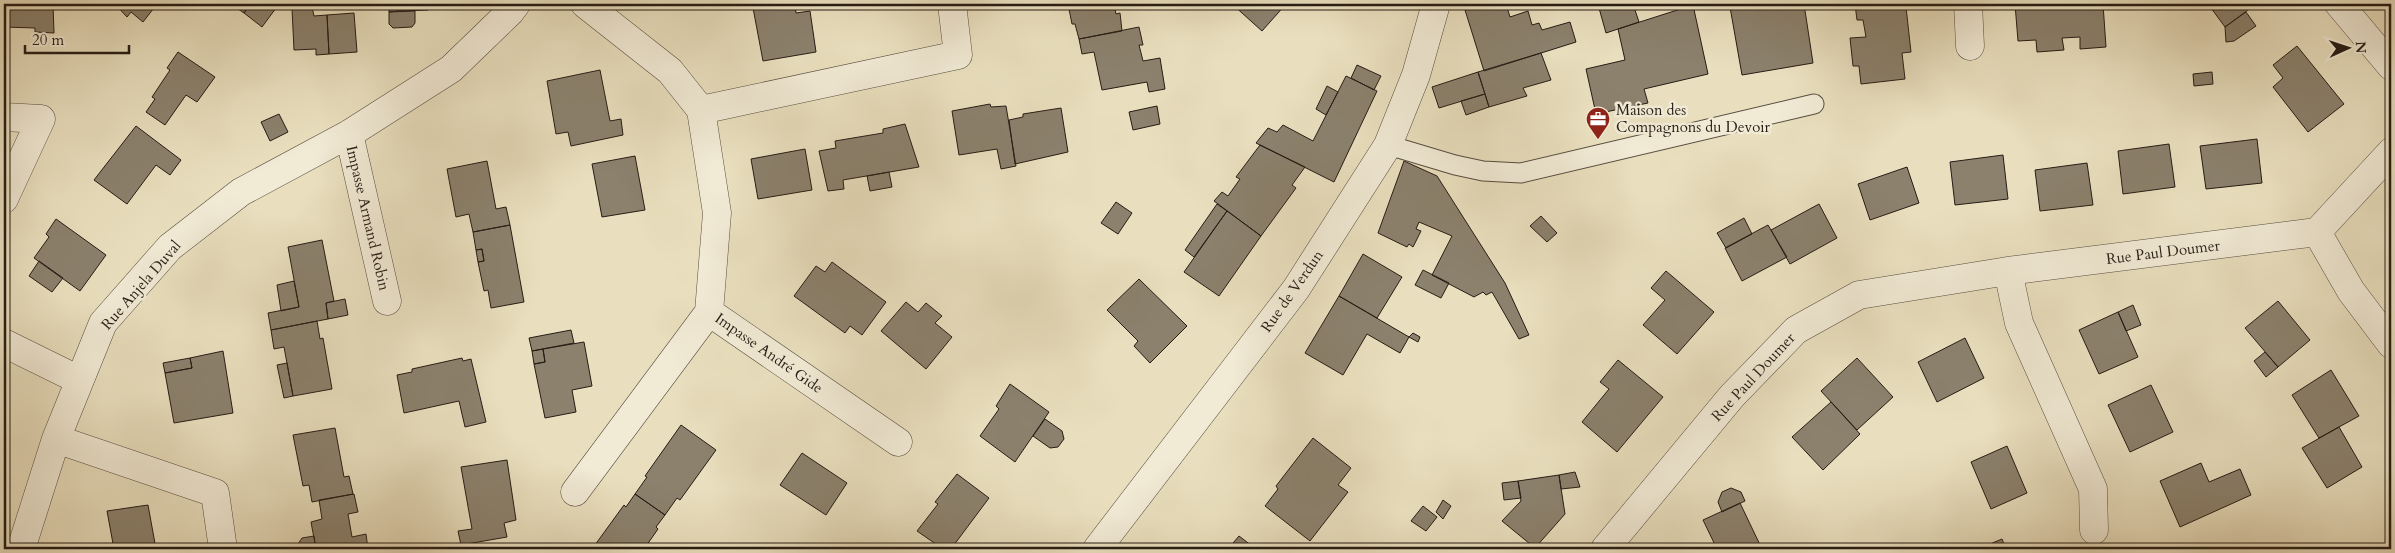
<svg xmlns="http://www.w3.org/2000/svg" width="2395" height="553" font-family="Cardo,serif">
	<style>
		.building { fill: #8b816d; stroke: #261c15 }
		.lines { fill: none; stroke-linecap: round; stroke-linejoin: round }
		.service-casing { stroke: #574d3f; stroke-width: 21 }
		.minor-casing { stroke: #574d3f; stroke-width: 29 }
		.tertiary-casing { stroke: #574d3f; stroke-width: 29 }
		.service { stroke: #f1ead5; stroke-width: 19 }
		.minor { stroke: #f1ead5; stroke-width: 28 }
		.tertiary { stroke: #f1ead5; stroke-width: 28 }
		.labels { text-anchor: middle; stroke-width: 5; stroke-linejoin: round; paint-order: stroke }
		.poi-label { font-size: 15px; fill: #261c15; stroke: #f1ead5; text-anchor: start }
		.street-label { font-size: 15px; fill: #261c15; stroke: #f1ead5 }
	</style>
	<rect width="100%" height="100%" fill="#e9dfbe"/>
	<filter id="stains"><feTurbulence type="fractalNoise" baseFrequency=".004" numOctaves="4"/><feColorMatrix values="0 0 0 0 .2 0 0 0 0 .09 0 0 0 0 .02 0 0 0 .5 -.17"/></filter>
	<radialGradient id="worn" r=".72"><stop offset=".6" stop-color="#630" stop-opacity="0"/><stop offset="1" stop-color="#630" stop-opacity=".3"/></radialGradient>
	<path class="building" d="M4,4h49l1,29 -19,-1v-4l-31,-1z
		M115,4h42l-14,18 -12,-10 -4,5z
		M231,4h19l-6,9z
		M250,4h29l-17,23 -18,-14z
		M389,4h9v7l-9,1z
		M398,4h41l-3,3h-7l-1,3 -30,1z
		M763,4h32l1,9 14,-2 6,41 -53,9 -10,-53z
		M1068,4h46l2,10 4,-1 2,18 -43,8 -4,-15h-3z
		M1232,4h54l-24,27z
		M1487,4h19l4,13 18,-6 4,14 7,-2 3,7 28,-8 6,20 -92,29 -19,-61z
		M1615,4h18l6,18 -33,11 -7,-25z
		M1752,4h52l9,59 -71,12 -12,-68z
		M1855,4h60l1,2 -10,1 5,45 -9,1 3,26 -44,5 -2,-18h-6l-3,-28 16,-1 -3,-17h-6z
		M2015,4h88l3,43 -26,2v-12l-18,1 2,12 -27,2 -1,-12 -18,1z
		M2208,4h48l-31,23z
		M1693,5l15,69 -64,15 4,14 -52,11 -10,-45 39,-9 -7,-31z
		M312,7l2,9 13,-1 2,39 -13,1v-6l-22,1 -2,-41z
		M415,11v12l-3,4 -19,1 -4,-4v-12z
		M2246,12l10,14 -22,15 -8,1 -1,-15z
		M354,13l3,39 -28,2 -2,-39z
		M1139,27l4,18h-4l4,16 17,-3 5,31 -16,3 -2,-10 -45,8 -8,-38 -12,2 -3,-15z
		M2297,46l47,58 -36,28 -35,-45 10,-9 -10,-13z
		M178,52l37,25 -18,25 -11,-7 -21,30 -19,-13 9,-13 -3,-2 18,-27 -3,-2z
		M1541,53l10,27 -28,8 4,8 -38,11 -11,-35z
		M1357,65l24,11 -7,14 -23,-12z
		M600,70l10,51 11,-2 2,16 -52,11 -3,-14 -12,2 -9,-53z
		M1478,72l7,22 -46,14 -7,-21z
		M2212,72l1,12 -19,2 -1,-12z
		M1346,76l31,15 -43,91 -78,-39 12,-15 9,4 6,-7 30,16z
		M1327,86l11,6 -12,23 -10,-6z
		M1485,94l4,13 -23,8 -5,-14z
		M990,104l1,3 15,-1 10,60 -15,3 -4,-20 -38,6 -7,-44z
		M1157,106l3,18 -27,6 -4,-18z
		M1061,108l7,44 -53,12 -6,-44 14,-3v-3z
		M279,114l9,18 -18,9 -9,-19z
		M905,124l14,43 -76,13 1,9 -16,2 -9,-40 17,-3 -1,-7 48,-8v-4z
		M136,126l45,34 -11,15 -14,-10 -29,39 -33,-24z
		M2257,139l5,44 -56,6 -6,-43z
		M2169,144l6,43 -52,7 -5,-43z
		M1260,145l45,22 -13,18 4,3 -35,48 -47,-35 8,-9 6,4 12,-17 -4,-2z
		M805,149l7,41 -54,9 -7,-40z
		M2003,155l5,44 -53,6 -5,-43z
		M635,156l10,54 -43,7 -10,-53z
		M487,161l9,48 10,-2 4,18 -37,7 -4,-18 -13,3 -9,-48z
		M1404,161l33,15 68,107 24,52 -10,4 -27,-47 -6,3 -3,-3 -9,5 -42,-22 20,-39 -33,-14 -3,7 5,2 -8,16 -4,-3 -2,3 -29,-14z
		M2087,163l6,42 -53,6 -5,-41z
		M1907,167l12,36 -49,17 -12,-36z
		M889,172l3,15 -22,4 -3,-15z
		M1116,202l16,11 -14,21 -17,-11z
		M1217,204l10,7 -33,46 -9,-7z
		M1819,204l18,34 -47,26 -19,-34z
		M1227,211l34,25 -42,60 -35,-24z
		M1541,216l16,17 -10,9 -17,-16z
		M1744,218l8,16 -26,14 -9,-15z
		M56,219l50,36 -26,36 -46,-33 15,-21 -3,-3z
		M510,225l14,77 -33,6 -3,-18 -4,1 -6,-29 6,-1 -2,-12 -6,1 -3,-18z
		M1768,225l19,32 -45,24 -17,-33z
		M322,240l12,61 -8,2 2,16 -57,11 -3,-17 31,-6 -11,-60z
		M482,249l2,12 -6,1 -2,-12z
		M1363,254l39,23 -25,41 -38,-22z
		M39,261l24,17 -11,14 -23,-16z
		M832,262l54,40 -24,33 -12,-9 -5,7 -51,-37 22,-30 9,6z
		M1423,270l26,13 -8,15 -26,-13z
		M1666,271l48,41 -37,42 -34,-29 22,-25 -14,-12z
		M1139,279l48,47 -37,37 -16,-17 4,-5 -31,-31z
		M294,281l5,26 -18,4 -4,-26z
		M1339,296l70,41 -9,16 -33,-19 -24,41 -38,-22z
		M345,299l3,16 -20,4 -2,-16z
		M2278,301l32,39 -32,27 -33,-39z
		M906,302l12,10 8,-9 16,13 -7,7 17,14 -26,32 -45,-38z
		M2133,305l8,20 -15,6 -8,-19z
		M2118,312l20,45 -39,17 -20,-44z
		M317,321l3,18 3,-1 9,51 -39,7 -9,-49 -10,2 -3,-19z
		M571,330l3,13 -42,8 -3,-13z
		M1413,333l7,4 -2,5 -9,-5z
		M1965,338l19,40 -47,24 -19,-40z
		M584,342l8,44 -20,4 4,22 -31,6 -11,-54 11,-2 -2,-13z
		M543,349l2,13 -11,2 -2,-13z
		M223,351l10,62 -59,10 -9,-50 27,-5 -2,-10z
		M2265,352l13,15 -12,10 -12,-16z
		M190,358l2,10 -27,5 -2,-10z
		M462,358l1,3 8,-2 15,63 -21,5 -6,-26 -55,12 -7,-38 15,-3v-3z
		M1857,358l36,39 -36,33 -36,-39z
		M1618,360l45,37 -46,55 -35,-30 27,-33 -9,-7z
		M287,363l6,33 -9,2 -7,-33z
		M2331,370l28,46 -40,22 -27,-43z
		M1010,384l39,28 -34,50 -35,-26 19,-27 -3,-3z
		M2151,385l22,47 -43,20 -22,-47z
		M1831,402l29,32 -37,36 -31,-33z
		M1045,419l17,12 2,8 -6,8 -8,1 -17,-12z
		M681,425l35,25 -36,50 -3,-2 -12,17 -30,-21 12,-17 -2,-1z
		M2339,427l23,40 -35,21 -25,-40z
		M335,428l9,49 5,-1 4,18 -41,8 -3,-17 -6,1 -10,-51z
		M1313,438l38,30 -13,17 10,7 -38,49 -45,-35 13,-17 -2,-3z
		M2007,446l20,47 -36,16 -20,-47z
		M802,453l45,30 -21,32 -46,-30z
		M507,460l9,60 -12,3 3,14 -46,8 -3,-14 14,-2 -11,-62z
		M2201,463l8,19 31,-13 11,26 -71,32 -20,-46z
		M1575,472l5,15 -19,2 -2,-14z
		M957,474l32,24 -38,51h-8l-26,-18 21,-27 -3,-2z
		M1559,475l6,39 -30,34 -33,-27 19,-20 -3,-20z
		M1518,481l3,17 -17,2 -2,-17z
		M1731,488l10,4 4,9 -23,11 -4,-10 4,-10z
		M354,494l4,18 -10,2 4,23 14,-3 2,15h-52l-5,-27 11,-3 -3,-19z
		M635,494l30,21 -9,12 2,2 -14,20h-52l32,-44 2,2z
		M1443,500l8,6 -8,13 -7,-7z
		M1740,503l22,46h-45l-14,-29z
		M148,505l8,44h-42l-7,-38z
		M1423,506l14,11 -11,14 -15,-10z
		M314,536l2,13h-17l-1,-5 4,-6z
		M1239,536l17,13h-28z
		M2002,539l4,10h-28z"/>
	<g class="lines">
		<defs>
			<path id="service" d="M1388,145l67,20 28,6 38,2 293,-69"/>
			<path id="minor" d="M585,4l85,67 31,39 257,-55 -6,-51
				M1968,4l2,42
				M701,110l16,103 -8,99 189,130
				M4,117l37,2 -37,80
				M349,134l38,167
				M2317,232l34,59 40,53
				M2008,271l11,52 74,166 1,41
				M4,343l75,37
				M56,439l159,54 8,56
				M575,492l134,-180
				M21,549l35,-110 47,-116 67,-76 71,-55 108,-58 102,-65 59,-57 6,-8
				M1605,549l127,-153 64,-66 63,-35 149,-24 309,-39 74,-80"/>
			<path id="tertiary" d="M2339,4l52,62
				M1097,549l199,-260 92,-144 28,-70 20,-71"/>
		</defs>
		<use href="#service" class="service-casing"/>
		<use href="#minor" class="minor-casing"/>
		<use href="#tertiary" class="tertiary-casing"/>
		<use href="#service" class="service"/>
		<use href="#minor" class="minor"/>
		<use href="#tertiary" class="tertiary"/>
	</g>
	<defs>
		<symbol id="office-pin" viewBox="-11 -11 22 30"><path d="M0 17L-7.5 6A9.5 9.5 0 1 1 7.5 6Z" fill="#8f2418" stroke="#f1ead5"/><path d="M-6-3h4V-5.5h4V-3h4V5H-6ZM-1-4.5V-3h2v-1.5ZM-6 0V1H6V0Z" fill="#fff"/></symbol>
	</defs>
	<g fill-rule="evenodd">
		<use href="#office-pin" x="1584" y="105" width="28" height="38"/>
	</g>
	<g class="labels">
		<g class="poi-label">
			<text x="1616" y="115">Maison des<tspan x="1616" dy="17">Compagnons du Devoir</tspan></text>
		</g>
		<g class="street-label">
			<text transform="translate(368 218) rotate(77)" y="5">Impasse Armand Robin</text>
			<text transform="translate(2163 252) rotate(-7)" y="5">Rue Paul Doumer</text>
			<text transform="translate(141 285) rotate(-49)" y="5">Rue Anjela Duval</text>
			<text transform="translate(1292 291) rotate(-55)" y="5">Rue de Verdun</text>
			<text transform="translate(769 353) rotate(35)" y="5">Impasse André Gide</text>
			<text transform="translate(1753 377) rotate(-47)" y="5">Rue Paul Doumer</text>
		</g>
	</g>
	<rect width="2395" height="553" fill="none" stroke="#e9dfbe" stroke-width="20"/>
	<rect x="5" y="5" width="2385" height="543" fill="none" stroke="#261c15" stroke-width="2.5"/>
	<rect x="10" y="10" width="2375" height="533" fill="none" stroke="#261c15"/>
	<g transform="translate(2348 48) rotate(87)" stroke="#f1ead5" stroke-width="4" paint-order="stroke">
	<path d="M0-4L9 19L0 12L-9 19Z" fill="#261c15"/>
	<text y="-8" font-size="14" font-weight="bold" text-anchor="middle" fill="#261c15">N</text>
	</g>
	<path d="M25 45v8h104v-8" fill="none" stroke="#261c15" stroke-width="2.5"/>
	<text x="32" y="45" font-size="15" fill="#261c15" stroke="#f1ead5" stroke-width="4" paint-order="stroke">20 m</text>
	<rect width="100%" height="100%" filter="url(#stains)"/>
	<rect width="100%" height="100%" fill="url(#worn)"/>
</svg>
